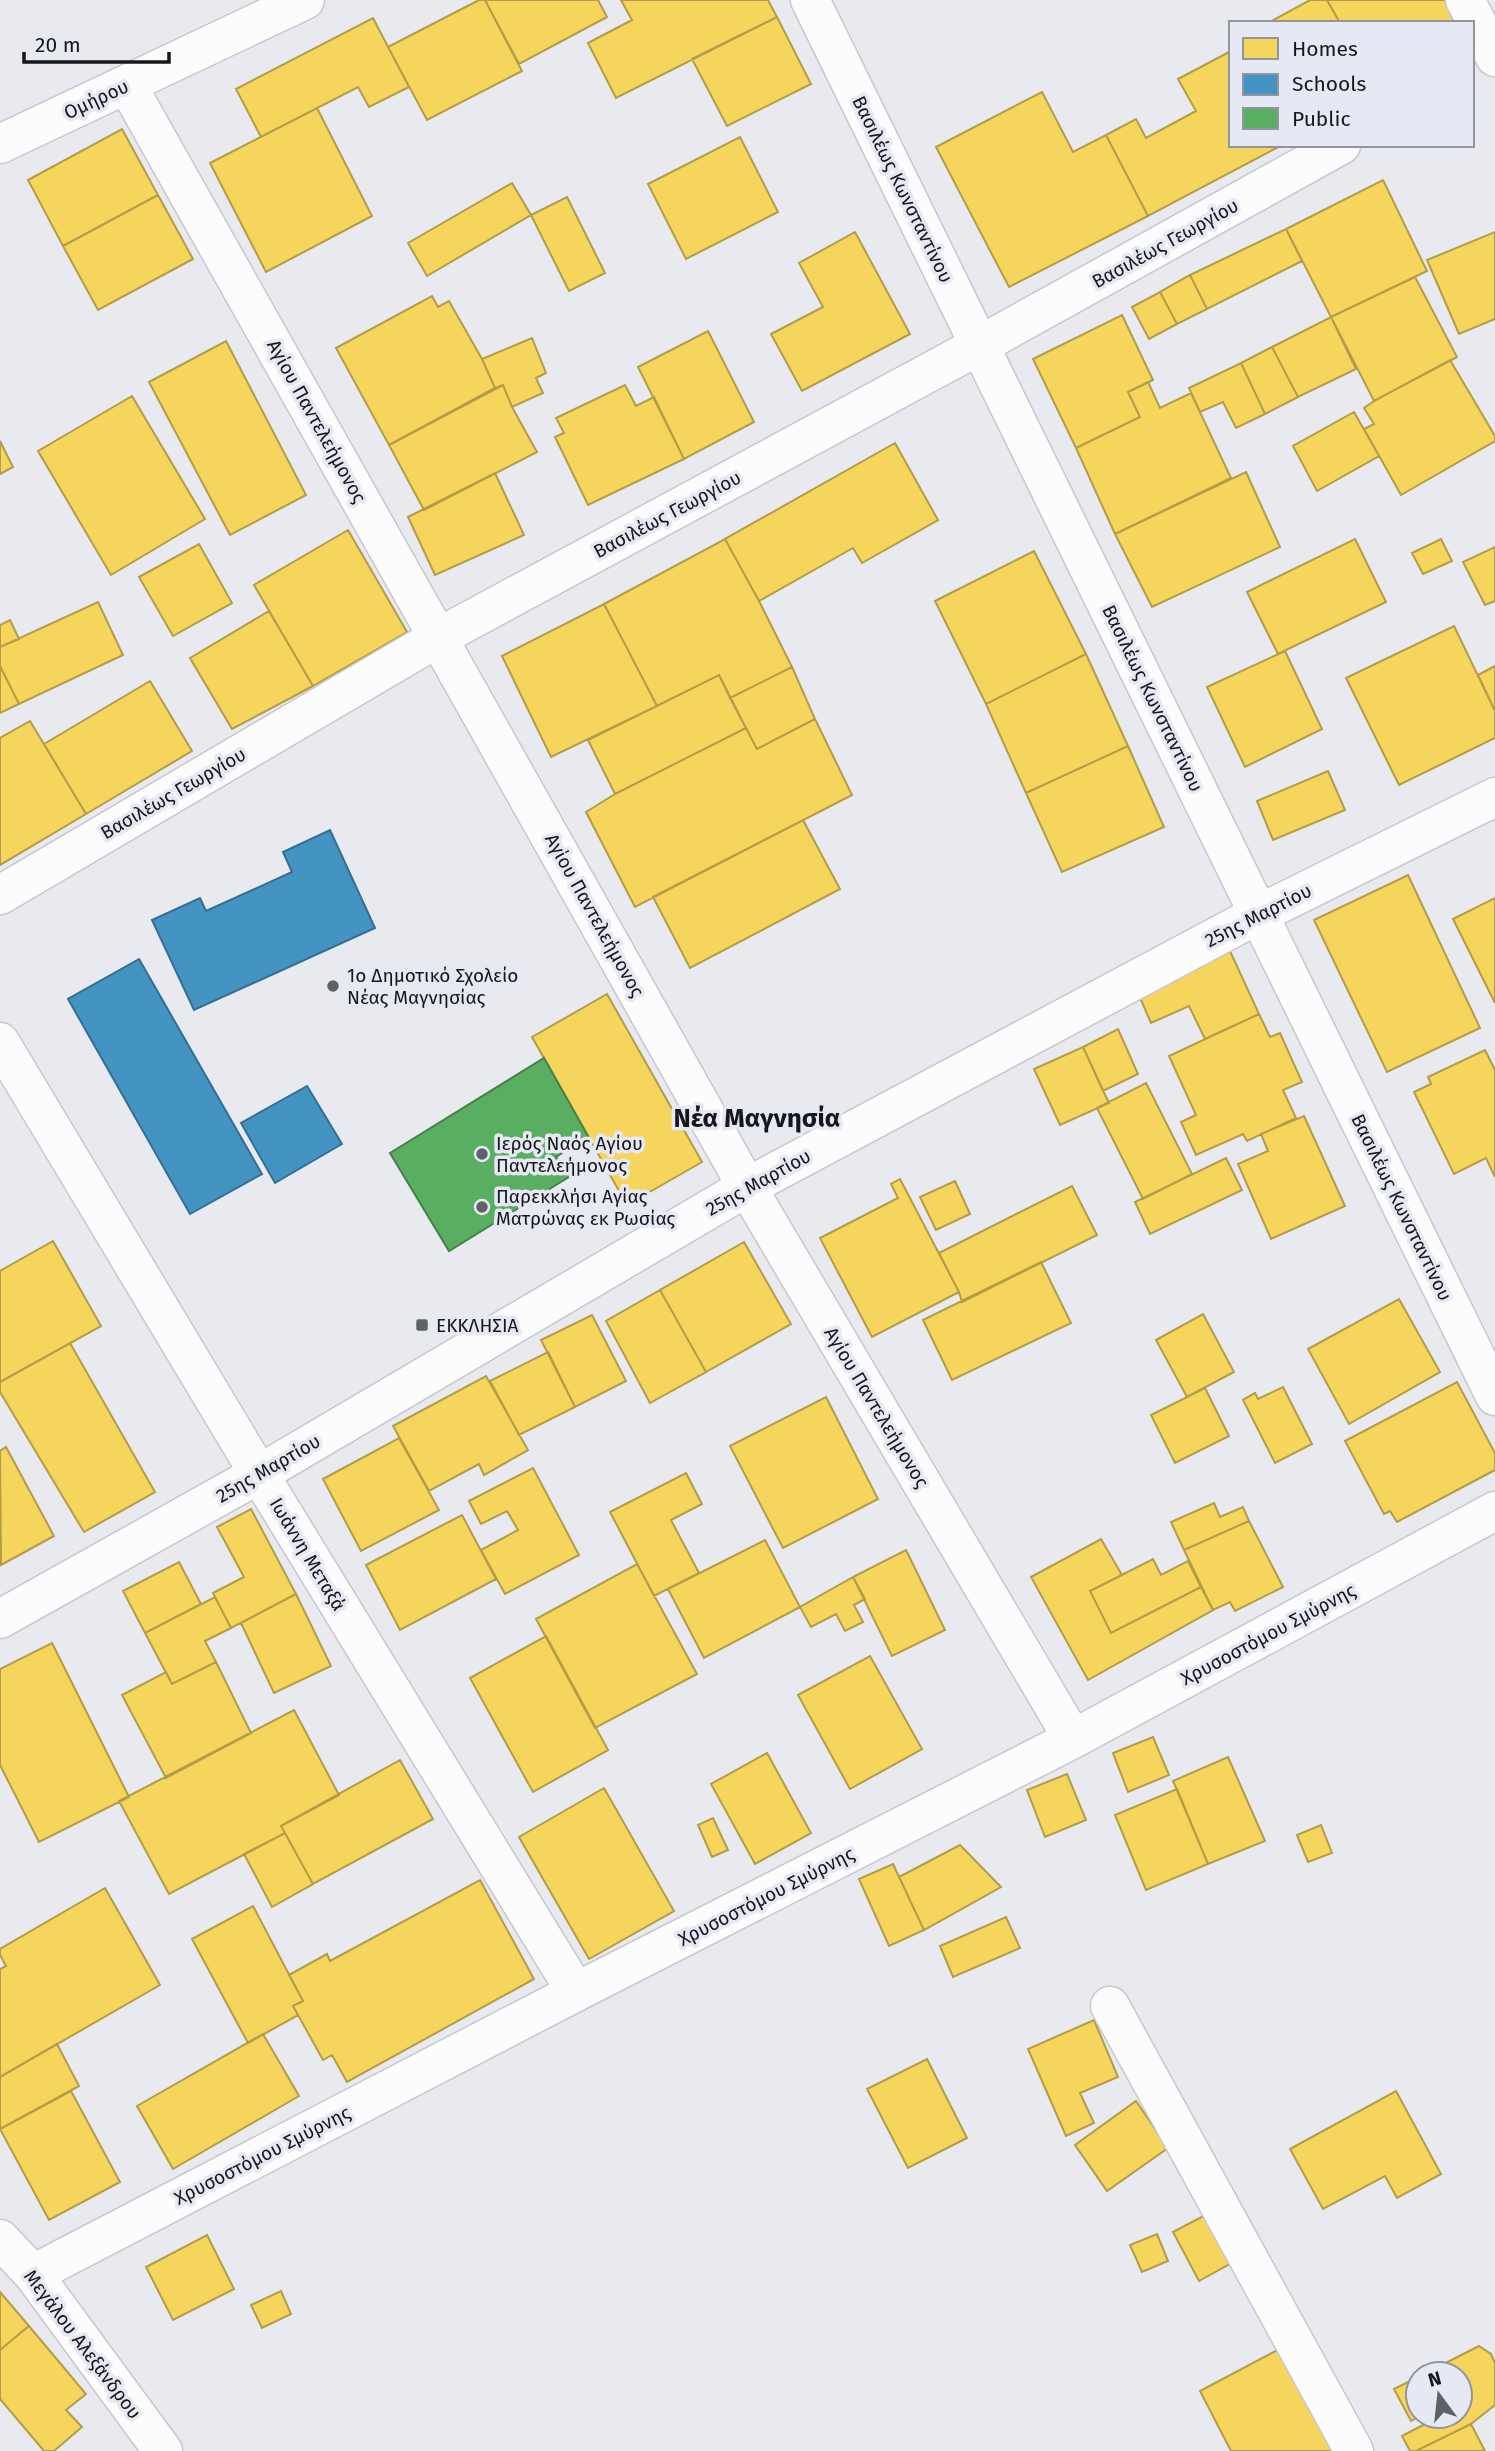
<svg xmlns="http://www.w3.org/2000/svg" width="1495" height="2451" font-family="'Fira Sans',sans-serif">
	<style>
		.homes { fill: #f6d55c; stroke: #b39c48; stroke-width: 2 }
		.schools { fill: #4393c3; stroke: #366e90; stroke-width: 2 }
		.public { fill: #5aae61; stroke: #46814c; stroke-width: 2 }
		.lines { fill: none; stroke-linecap: round; stroke-linejoin: round }
		.street-casing { stroke: #c7c8cd; stroke-width: 41 }
		.secondary-casing { stroke: #c7c8cd; stroke-width: 41 }
		.street { stroke: #fcfcfd; stroke-width: 38 }
		.secondary { stroke: #fcfcfd; stroke-width: 38 }
		.poi-dot { fill: #606165; stroke: #e6e9f3; stroke-width: 2.5 }
		.labels { text-anchor: middle; stroke-width: 7; stroke-linejoin: round; paint-order: stroke }
		.street-label { font-size: 19px; fill: #16171a; stroke: #e6e9f3 }
		.poi-label { font-size: 19px; fill: #16171a; stroke: #e6e9f3; text-anchor: start }
		.district-label { font-size: 26px; font-weight: bold; fill: #16171a; stroke: #e6e9f3 }
	</style>
	<rect width="100%" height="100%" fill="#e9eaf0"/>
	<path class="homes" d="M479,0h6l37,71 -95,49 -39,-73z
		M485,0h113l9,17 -88,47z
		M621,0h147l9,17 -161,81 -28,-55 44,-23z
		M1310,0h17l13,23h-72z
		M1327,0h123l12,23h-122z
		M777,17l34,67 -84,42 -35,-67z
		M373,18l36,69 -40,20 -11,-20 -97,50 -25,-48z
		M1231,51v94h51l-134,71 -42,-81 30,-16 10,19 50,-27 -18,-32z
		M1042,92l31,60 33,-17 42,81 -139,71 -73,-140z
		M317,108l55,108 -106,56 -56,-109z
		M122,129l36,66 -95,51 -35,-66z
		M740,137l38,75 -92,47 -38,-75z
		M1383,180l44,91 -96,46 -45,-88z
		M512,183l19,32 -104,61 -19,-33z
		M158,195l35,64 -95,51 -35,-64z
		M567,197l38,76 -36,18 -38,-76z
		M1286,229l16,32 -95,48 -17,-34z
		M855,232l55,102 -108,57 -31,-57 52,-27 -24,-44z
		M1495,232v87l-36,15 -32,-74z
		M1190,275l17,34 -30,15 -17,-32z
		M1415,277l42,80 -83,44 -43,-84z
		M1160,292l17,32 -28,15 -17,-32z
		M432,296l6,11 11,-6 33,58 13,29 -106,57 -53,-97z
		M1122,315l31,65 -25,12 12,25 -64,31 -43,-89z
		M1331,317l25,52 -58,28 -26,-50z
		M708,331l46,91 -70,37 -46,-92z
		M532,338l14,35 -10,5 7,15 -31,14 -9,-22 -8,3 -13,-29z
		M226,341l80,154 -76,40 -81,-153z
		M1272,347l26,50 -33,17 -24,-51z
		M1450,360l45,76v5l-94,54 -37,-66 10,-5 -10,-16 10,-7z
		M1241,363l24,51 -29,14 -13,-26 -23,10 -11,-24z
		M1148,382l12,26 31,-15 40,85 -116,56 -39,-86 64,-31 -12,-25z
		M503,385l9,22 25,45 -113,58 -35,-65z
		M625,385l11,21 18,-9 30,62 -96,46 -33,-68 9,-4 -8,-15z
		M132,396l73,123 -94,56 -73,-124z
		M1354,412l25,44 -62,35 -24,-45z
		M0,441l13,26 -13,7z
		M895,443l43,77 -76,43 -9,-15 -94,53 -34,-62z
		M1246,472l34,75 -128,60 -37,-73z
		M495,473l29,62 -89,40 -27,-58z
		M348,530l59,102 -94,54 -59,-101z
		M725,539l34,62 33,66 -62,31 -11,-23 -62,31 -53,-102z
		M1355,539l31,63 -108,52 -31,-62z
		M1441,539l11,22 -29,13 -11,-21z
		M199,544l33,59 -59,33 -34,-59z
		M1495,547v54l-10,4 -22,-43z
		M1034,551l52,103 -100,50 -51,-103z
		M98,602l25,53 -104,49 -19,-38v-19z
		M604,604l53,102 -106,51 -49,-101z
		M269,611l44,75 -81,43 -42,-71z
		M10,620l9,19 -19,8v-22z
		M1454,626l41,85v27l-96,47 -53,-107z
		M1285,651l37,78 -77,38 -38,-80z
		M1086,654l42,92 -102,47 -40,-89z
		M0,666l19,38 -19,9z
		M1495,666v45l-17,-36z
		M792,667l23,52 -58,30 -27,-51z
		M719,675l27,53 -131,66 -27,-54z
		M150,681l42,70 -106,63 -42,-70z
		M815,719l37,76 -217,112 -49,-95 29,-18 131,-66 11,21z
		M30,721l56,93 -86,51v-127z
		M1128,746l36,81 -102,45 -36,-79z
		M1328,771l17,39 -72,30 -16,-39z
		M803,820l37,69 -150,79 -37,-71z
		M1408,875l72,153 -93,44 -73,-152z
		M1495,898v105l-42,-84z
		M1230,951l29,63 -54,25 -16,-33 -38,17 -13,-30z
		M607,994l95,168 -75,43 -95,-168z
		M1259,1014l11,23 10,-4 22,49 -19,8 13,28 -49,23 -4,-7 -47,21 -15,-33 15,-7 -27,-59z
		M1118,1029l20,45 -35,17 -20,-44z
		M1083,1047l26,56 -49,22 -26,-56z
		M1485,1050l10,20v107l-9,-19 -32,16 -40,-82 17,-8 -3,-7z
		M1146,1083l46,91 -49,25 -46,-91z
		M1304,1116l41,90 -74,33 -33,-75 30,-13 -7,-17z
		M1226,1158l16,32 -92,44 -15,-32z
		M900,1179l59,113 -87,45 -52,-99 78,-40 -7,-14z
		M955,1181l15,33 -34,16 -16,-33z
		M1072,1186l25,49 -135,67 -3,-10 -20,-39z
		M53,1241l48,85 -101,56v-111z
		M744,1242l47,82 -85,48 -46,-82z
		M1041,1262l30,61 -119,57 -29,-60z
		M660,1290l46,82 -56,31 -44,-82z
		M1399,1299l41,73 -91,52 -41,-75z
		M1203,1314l31,58 -47,25 -31,-57z
		M592,1315l34,66 -51,26 -34,-67z
		M70,1343l85,149 -71,40 -84,-140v-10z
		M548,1352l27,55 -56,28 -29,-54z
		M486,1376l42,74 -44,25 -5,-11 -50,27 -36,-65z
		M1457,1382l38,71v17l-98,52 -7,-11 -6,3 -39,-73z
		M1283,1387l29,57 -37,19 -32,-63 12,-7 3,6z
		M1205,1388l24,48 -54,27 -24,-48z
		M826,1397l52,102 -95,49 -53,-102z
		M399,1438l40,72 -78,41 -38,-72z
		M6,1447l48,89 -53,29 -1,-114z
		M533,1468l46,87 -74,39 -24,-44 37,-20 -11,-19 -26,13 -12,-23z
		M686,1473l16,31 -31,16 28,53 -45,23 -44,-84z
		M1214,1503l6,14 23,-10 6,14 -65,29 -13,-28z
		M251,1509l45,85 -65,34 -18,-35 31,-16 -27,-50z
		M462,1515l34,64 -96,51 -34,-65z
		M1249,1521l34,66 -48,24 -5,-9 -17,8 -29,-60z
		M1101,1539l21,36 -32,16 21,42 90,-46 12,23 -125,70 -57,-103z
		M765,1540l35,67 -96,51 -36,-69z
		M906,1550l39,80 -53,26 -39,-79z
		M1153,1559l8,16 27,-14 13,26 -90,46 -21,-42z
		M179,1562l22,42 -56,29 -22,-42z
		M637,1564l60,110 -102,54 -59,-109z
		M853,1577l12,22 -11,6 9,17 -18,9 -9,-17 -25,13 -11,-20z
		M296,1594l35,72 -57,27 -33,-70z
		M215,1597l16,31 -26,13 11,21 -44,22 -27,-51z
		M546,1636l62,114 -75,42 -63,-114z
		M52,1643l77,154 -90,45 -39,-77v-96z
		M870,1656l52,93 -72,40 -52,-94z
		M216,1662l35,71 -85,45 -44,-83 44,-23 6,12z
		M294,1710l45,85 -58,31 4,7 -116,61 -50,-93z
		M1153,1737l16,38 -41,17 -15,-39z
		M767,1753l44,80 -56,31 -44,-80z
		M1228,1757l37,84 -57,23 -35,-83z
		M400,1760l33,59 -120,65 -32,-58z
		M1067,1774l19,46 -41,17 -18,-47z
		M604,1788l70,123 -85,48 -70,-122z
		M1177,1789l31,75 -62,26 -31,-75z
		M713,1818l15,32 -16,7 -14,-32z
		M1321,1825l11,28 -24,9 -11,-27z
		M285,1833l28,51 -41,23 -28,-53z
		M960,1845l41,42 -77,43 -25,-53z
		M893,1864l31,66 -35,16 -30,-67z
		M480,1880l54,99 -187,103 -15,-27 -9,5 -30,-54 10,-5 -14,-26 38,-21 3,7z
		M105,1888l55,97 -160,92v-108l6,-3 -6,-11v-6z
		M253,1906l50,95 -10,5 5,9 -50,28 -56,-104z
		M1006,1917l14,31 -67,29 -13,-31z
		M1094,2020l24,57 -38,16 14,30 -28,13 -38,-87z
		M263,2034l36,62 -126,73 -36,-63z
		M57,2044l22,42 -79,43v-52z
		M927,2059l40,79 -59,30 -41,-79z
		M71,2091l49,91 -71,38 -49,-91z
		M1396,2091l45,83 -44,24 -12,-22 -62,33 -33,-60z
		M1136,2101l32,47 -61,43 -32,-46z
		M1209,2213l26,48 -36,20 -26,-49z
		M1157,2234l11,27 -26,11 -12,-27z
		M207,2235l27,54 -61,31 -27,-53z
		M281,2291l10,23 -29,14 -11,-23z
		M0,2292l29,34 -29,24z
		M29,2326l57,68 -20,16 16,17 -28,24h-10l-44,-52v-49z
		M1287,2345l55,106h-111l-31,-60z
		M1479,2346l12,8 4,9v42l-24,19 -55,27h-6l-8,-15 25,-13 -4,-7h37v-42h-36z
		M1418,2377v39h2l-9,5 -17,-32z
		M1471,2424l14,27h-69z"/>
	<path class="schools" d="M330,830l45,98 -181,82 -42,-90 48,-22 6,13 86,-39 -9,-20z
		M139,959l123,215 -72,40 -122,-215z
		M307,1086l35,58 -67,39 -34,-60z"/>
	<path class="public" d="M544,1058l44,78 -32,21 13,20 -120,74 -59,-98z"/>
	<g class="lines">
		<defs>
			<path id="street" d="M810,0l685,1396
				M1465,0l30,57
				M127,85l620,1102 326,552
				M0,144l305,-144
				M0,895l439,-258 541,-292 361,-200
				M0,1042l259,432 317,518
				M1110,2006l244,445
				M33,2274l543,-282 497,-253 422,-228"/>
			<path id="secondary" d="M0,1619l259,-145 488,-287 512,-273 236,-117
				M0,2239l33,35 130,177"/>
		</defs>
		<use href="#street" class="street-casing"/>
		<use href="#secondary" class="secondary-casing"/>
		<use href="#street" class="street"/>
		<use href="#secondary" class="secondary"/>
	</g>
	<g class="poi-dot">
		<circle cx="333" cy="986" r="7"/>
		<circle cx="482" cy="1154" r="7"/>
		<circle cx="482" cy="1207" r="7"/>
		<rect x="415" y="1318" width="14" height="14" rx="3.5"/>
	</g>
	<g class="labels">
		<g class="street-label">
			<text transform="translate(96 99) rotate(-25)" y="7">Ομήρου</text>
			<text transform="translate(903 189) rotate(64)" y="7">Βασιλέως Κωνσταντίνου</text>
			<text transform="translate(1165 243) rotate(-29)" y="7">Βασιλέως Γεωργίου</text>
			<text transform="translate(317 421) rotate(61)" y="7">Αγίου Παντελεήμονος</text>
			<text transform="translate(667 514) rotate(-28)" y="7">Βασιλέως Γεωργίου</text>
			<text transform="translate(1153 698) rotate(64)" y="7">Βασιλέως Κωνσταντίνου</text>
			<text transform="translate(173 793) rotate(-30)" y="7">Βασιλέως Γεωργίου</text>
			<text transform="translate(595 915) rotate(61)" y="7">Αγίου Παντελεήμονος</text>
			<text transform="translate(1258 915) rotate(-27)" y="7">25ης Μαρτίου</text>
			<text transform="translate(758 1182) rotate(-29)" y="7">25ης Μαρτίου</text>
			<text transform="translate(1402 1207) rotate(64)" y="7">Βασιλέως Κωνσταντίνου</text>
			<text transform="translate(877 1407) rotate(59)" y="7">Αγίου Παντελεήμονος</text>
			<text transform="translate(268 1468) rotate(-30)" y="7">25ης Μαρτίου</text>
			<text transform="translate(308 1554) rotate(59)" y="7">Ιωάννη Μεταξά</text>
			<text transform="translate(1268 1634) rotate(-28)" y="7">Χρυσοστόμου Σμύρνης</text>
			<text transform="translate(766 1896) rotate(-27)" y="7">Χρυσοστόμου Σμύρνης</text>
			<text transform="translate(262 2155) rotate(-27)" y="7">Χρυσοστόμου Σμύρνης</text>
			<text transform="translate(83 2344) rotate(53)" y="7">Μεγάλου Αλεξάνδρου</text>
		</g>
		<g class="poi-label">
			<text x="347" y="982">1ο Δημοτικό Σχολείο<tspan x="347" dy="22">Νέας Μαγνησίας</tspan></text>
			<text x="496" y="1150">Ιερός Ναός Αγίου<tspan x="496" dy="22">Παντελεήμονος</tspan></text>
			<text x="496" y="1203">Παρεκκλήσι Αγίας<tspan x="496" dy="22">Ματρώνας εκ Ρωσίας</tspan></text>
			<text x="436" y="1332">ΕΚΚΛΗΣΙΑ</text>
		</g>
		<g class="district-label">
			<text x="757" y="1127">Νέα Μαγνησία</text>
		</g>
	</g>
	<rect x="1229" y="21" width="245" height="126" fill="#e6e9f3" stroke="#93959c" stroke-width="2"/>
	<rect x="1243" y="38" width="35" height="21" fill="#f6d55c" stroke="#93959c" stroke-width="2"/>
	<text x="1292" y="56" font-size="21" fill="#16171a">Homes</text>
	<rect x="1243" y="74" width="35" height="21" fill="#4393c3" stroke="#93959c" stroke-width="2"/>
	<text x="1292" y="91" font-size="21" fill="#16171a">Schools</text>
	<rect x="1243" y="108" width="35" height="21" fill="#5aae61" stroke="#93959c" stroke-width="2"/>
	<text x="1292" y="126" font-size="21" fill="#16171a">Public</text>
	<g transform="translate(1439 2395) rotate(345)"><circle r="33" fill="#e6e9f3" stroke="#93959c" stroke-width="2"/>
	<path d="M0-5L12 26L0 18L-12 26Z" fill="#606165"/>
	<text y="-10" font-size="19" font-weight="bold" text-anchor="middle" fill="#16171a">N</text>
	</g>
	<path d="M24 52v10h145v-10" fill="none" stroke="#16171a" stroke-width="3.5"/>
	<text x="35" y="52" font-size="21" fill="#16171a" stroke="#e6e9f3" stroke-width="5" paint-order="stroke">20 m</text>
</svg>
